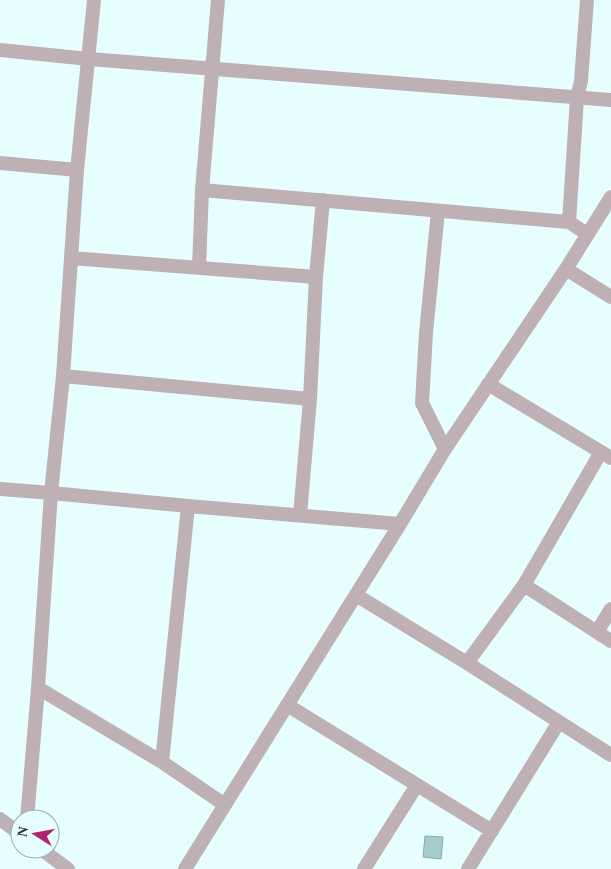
<svg xmlns="http://www.w3.org/2000/svg" width="611" height="869" font-family="Georgia,serif">
	<style>
		.building { fill: #a5cccb; stroke: #85abab }
		.lines { fill: none; stroke-linecap: round; stroke-linejoin: round }
		.street { stroke: #bfb0b5; stroke-width: 14 }
	</style>
	<rect width="100%" height="100%" fill="#e6fefd"/>
	<path class="building" d="M425,836l18,1 -2,22 -18,-2z"/>
	<g class="lines">
		<path class="street" d="M0,50l89,9 522,41
			M0,163l77,7
			M202,190l367,32 18,12
			M438,211l-12,122 -4,70 23,46
			M569,222l8,-124 4,-17 6,-81
			M71,258l245,19
			M199,267l3,-77 16,-190
			M566,269l45,28
			M63,376l247,23
			M488,384l123,74
			M0,489l51,4 137,13 212,18
			M300,515l10,-116 6,-122 7,-77
			M524,585l87,56
			M356,595l111,68 144,92
			M597,632l14,-23
			M467,663l57,-78 77,-133
			M38,688l124,74 63,43
			M287,705l205,126
			M162,762l26,-256
			M0,819l20,15
			M27,819l11,-131 13,-195 12,-117 14,-206 17,-170
			M41,849l27,20
			M185,869l215,-345 45,-75 121,-180 45,-72
			M364,869l53,-84
			M468,869l91,-147"/>
	</g>
	<g transform="translate(35 834) rotate(281)"><circle r="24" fill="#e6fefd" stroke="#9aaeae"/>
	<path d="M0-4L9 19L0 12L-9 19Z" fill="#ab266e"/>
	<text y="-8" font-size="14" font-weight="bold" text-anchor="middle" fill="#273737">N</text>
	</g>
</svg>
